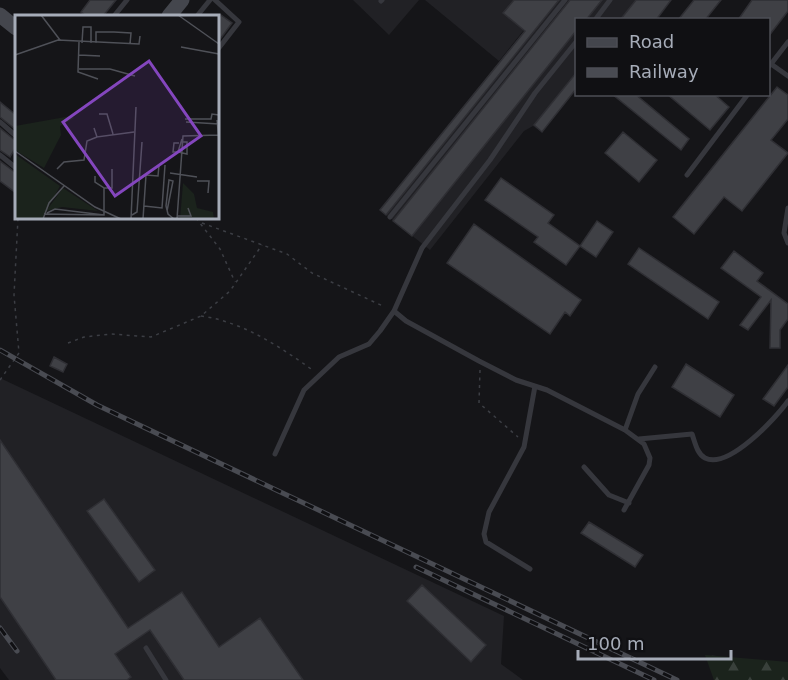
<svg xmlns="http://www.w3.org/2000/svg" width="788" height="680" font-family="'DejaVu Sans',sans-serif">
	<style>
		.built { fill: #212125 }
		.forest { fill: url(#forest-firs) }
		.building { fill: #3f4045; stroke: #2f2f34; stroke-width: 1.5 }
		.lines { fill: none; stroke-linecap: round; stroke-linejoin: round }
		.path { stroke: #3c3e44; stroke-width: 1.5; stroke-dasharray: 3 4.5; stroke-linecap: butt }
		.service { stroke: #36373d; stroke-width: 5 }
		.secondary { stroke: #44464d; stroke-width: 15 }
		.rail-casing { stroke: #494b52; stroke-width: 5 }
		.rail { stroke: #101013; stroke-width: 3; stroke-dasharray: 9; stroke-linecap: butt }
		.inset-road { fill: none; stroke: #4f5158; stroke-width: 1.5 }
		.view { fill: #8446be; fill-opacity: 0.15; stroke: #8446be; stroke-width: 3 }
		.inset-edge { fill: none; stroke: #a6acb8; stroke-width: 3 }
	</style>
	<defs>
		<pattern id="forest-firs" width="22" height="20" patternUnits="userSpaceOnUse" patternTransform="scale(1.5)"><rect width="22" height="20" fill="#1b231c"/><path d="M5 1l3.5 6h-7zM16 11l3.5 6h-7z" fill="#39403b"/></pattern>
	</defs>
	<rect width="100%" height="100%" fill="#151518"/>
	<path class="built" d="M353,0h66l-30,35z
		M425,0h123l-49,61z
		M549,0h100l-16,19 -57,1v69l-34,43 -9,-6 -9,5 -94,119 -50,-40z
		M0,378l504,238 -3,48 22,16h-514l-9,-12z"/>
	<path class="forest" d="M705,655l83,7v18h-74z"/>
	<path class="building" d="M90,0h26l-13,16h-17l-5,-4z
		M514,0h45l-173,215 -6,-5 145,-179 -22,-18z
		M570,0h32l-16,20h-10v11l-164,205 -19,-15z
		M636,0h35l-15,20h-36z
		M694,0h27l-16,20h-27z
		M752,0h36v11l-20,26v-17h-30z
		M221,15l11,8 -14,19v-23z
		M576,73v16l-34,43 -8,-7z
		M777,87l11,8v24l-17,21 17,13 -46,58 -18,-14 -30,37 -21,-17z
		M612,94h23l54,45 -8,11z
		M667,94h47l15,13 -19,23z
		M0,102l16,13v15l-16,-13z
		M0,128l16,13v6l-6,10 -10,-7z
		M623,132l34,28 -18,22 -34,-29z
		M0,161l16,12v20l-16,-12z
		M501,178l53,37 -6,8 32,23 -14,19 -32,-23 4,-5 -53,-37z
		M597,221l16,11 -17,25 -16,-11z
		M474,224l107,76 -11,16 -5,-4 -15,22 -103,-71z
		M639,248l80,54 -11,17 -80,-55z
		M734,251l29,22 -6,8 31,23v15l-8,11v18h-10l1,-48 -23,30 -8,-5 21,-28 -40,-29z
		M54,357l13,7 -4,8 -13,-6z
		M686,364l48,31 -14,22 -48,-30z
		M788,365v22l-14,19 -11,-7z
		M0,440l128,188 54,-36 37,55 41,-29 43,62h-119l-34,-50 -35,24 16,23 -4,3h-71l-56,-83z
		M104,499l51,71 -16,12 -52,-71z
		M589,522l54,33 -8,12 -54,-34z
		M422,585l64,60 -15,17 -64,-61z"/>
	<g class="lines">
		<path class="path" d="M196,218l24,31 15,33
			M202,223l85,31 25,19 73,34
			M201,316c43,6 79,31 113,55
			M68,343l16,-6 27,-3 40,3 50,-21 29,-25 32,-46
			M480,370l-1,33 39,34
			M0,380l19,-27 -5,-58 4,-77"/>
		<path class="service" d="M215,0l24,22 -21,27
			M381,1l1,-1
			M114,16l13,-16
			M197,16l13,-16
			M595,20l15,-20
			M771,64l17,-22
			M768,67l3,-3 17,12
			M0,122l16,14
			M0,155l16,13
			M687,175l61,-81
			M788,208l-4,25 4,10
			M390,217l175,-217
			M394,311l12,10 73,40 37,19 31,10 78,40 19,14 6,14 -1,7 -25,45
			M625,430l13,-36 17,-27
			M639,439l53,-5c3,8 5,20 13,24 23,12 71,-40 83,-57
			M275,454l29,-64 35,-33 30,-13 11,-13 14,-20 28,-63 68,-88 45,-67 41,-51
			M584,467l25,28 20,8
			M530,569l-44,-27 -2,-8 5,-22 35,-65 11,-61
			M146,648l20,32"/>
		<path class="secondary" d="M0,15l16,13
			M169,16l13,-16"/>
		<defs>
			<path id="rail" d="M0,350l97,55 580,275
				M416,567l238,113
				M0,628l17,23"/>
		</defs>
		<use href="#rail" class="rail-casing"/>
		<use href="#rail" class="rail"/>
	</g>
	<g transform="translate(15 15)">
		<rect width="204" height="204" fill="#151518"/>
		<path d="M0,139l45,32 -18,33h-27zM168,168l11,11 3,14 16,4 1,7h-34zM48,173l35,23 -36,-4 -16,4z" fill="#1b231c"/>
		<path d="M56,101l3,2 -14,8 1,9 -17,33 -29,-18v-24z" fill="#1b231c"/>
		<path class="inset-road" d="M26,0l19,25M163,0l41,29M64,27l-1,30 20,7M67,28l1,-16h8v16M81,28v-11h18l17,1 -1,11M166,32l38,7M0,40l43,-15 81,4 1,-8M64,40l21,1M64,54h31l25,7M84,99h8l6,20M170,104h26l1,-5 7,1M202,105l2,20M171,107l33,2M79,113l3,9 37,-5M167,127h5v12l-9,-2 4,-13M0,136l80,56 26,12M163,137h-5l1,-9h5M42,154l7,-7 20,-2 3,-19 10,-4M155,158l27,4M182,166h12l-1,12M204,166v30M89,173h8v-19M129,191l18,2 3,-43M152,196l6,-30 -4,-1 -3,26 2,8 6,5M32,198l8,-4 49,6M29,199l60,1v-27l-9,-6v-6M117,200l5,-3 5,-70M162,201h14l-3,-8M28,204l6,-16 15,-17M116,204l5,-112M128,204l3,-44 12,1 1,-11M162,204l6,-83 36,-1"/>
		<path class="view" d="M134,46l52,75 -86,60 -52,-74z"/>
		<rect width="204" height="204" class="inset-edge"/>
	</g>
	<rect x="575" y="18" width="195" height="78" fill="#101013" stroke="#4c4e55" stroke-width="1.5"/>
	<rect x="587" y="38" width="30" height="9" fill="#44464d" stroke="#4c4e55" stroke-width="1.5"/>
	<text x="629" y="48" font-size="18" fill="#a6acb8">Road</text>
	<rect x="587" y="68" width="30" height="9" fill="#494b52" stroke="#4c4e55" stroke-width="1.5"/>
	<text x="629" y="78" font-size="18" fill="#a6acb8">Railway</text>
	<path d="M578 650v9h153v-9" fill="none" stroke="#a6acb8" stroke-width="3"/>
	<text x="587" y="650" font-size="18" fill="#a6acb8" stroke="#101013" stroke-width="4.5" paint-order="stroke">100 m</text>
</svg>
